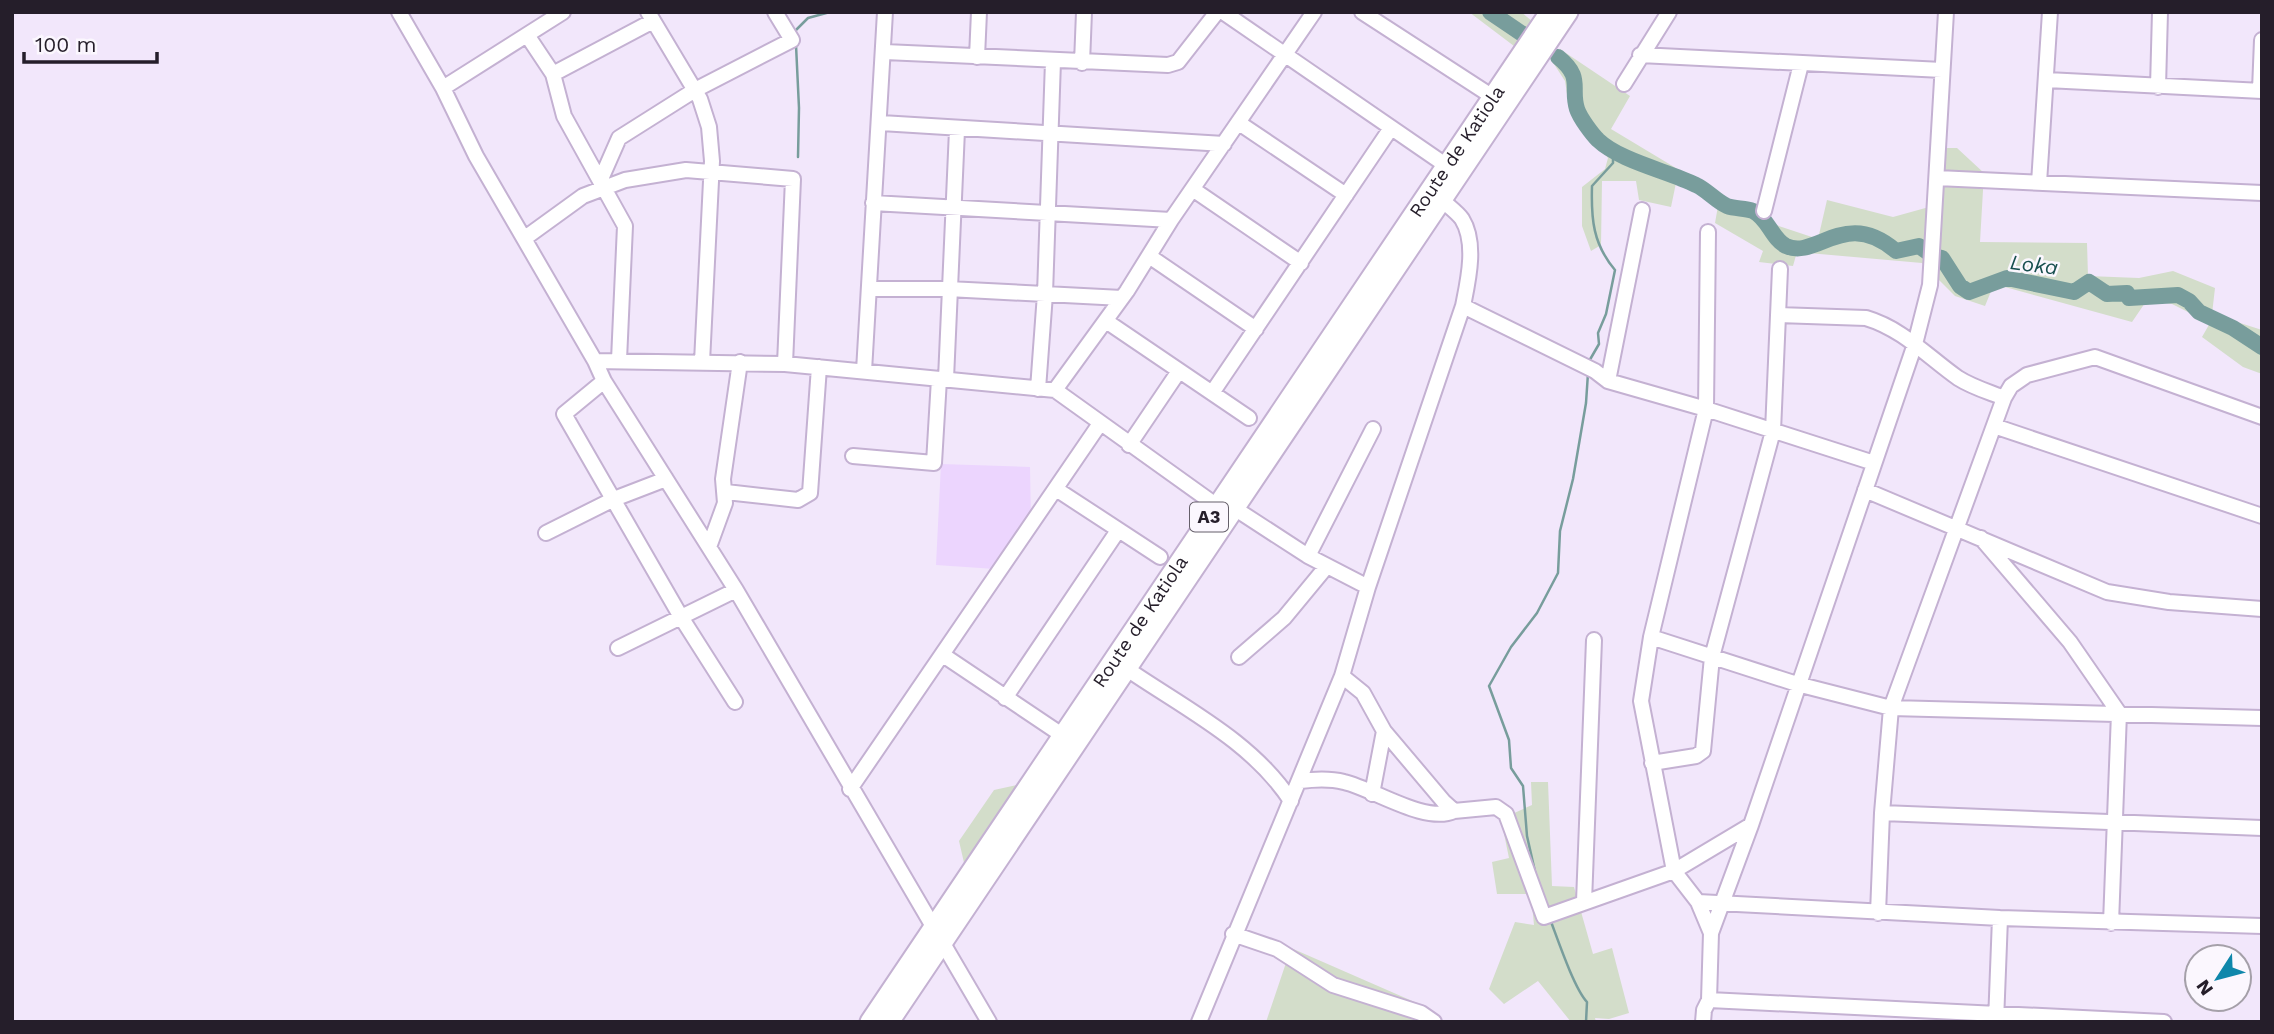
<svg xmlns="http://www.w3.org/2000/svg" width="2274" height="1034" font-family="'Work Sans',sans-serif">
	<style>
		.built { fill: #ecd5fe }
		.green { fill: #d3ddca }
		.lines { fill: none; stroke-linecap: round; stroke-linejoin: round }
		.stream { stroke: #789d9c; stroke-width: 2.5 }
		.river { stroke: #789d9c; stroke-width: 16 }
		.minor-casing { stroke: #c4b1d2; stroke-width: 18 }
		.highway-casing { stroke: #c4b1d2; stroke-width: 23 }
		.minor { stroke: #fff; stroke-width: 14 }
		.highway { stroke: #fff; stroke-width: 19 }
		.labels { text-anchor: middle; stroke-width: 5; stroke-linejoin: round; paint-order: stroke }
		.shield { fill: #fbf7fe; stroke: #655f6a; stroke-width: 2 }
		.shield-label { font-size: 18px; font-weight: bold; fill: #251e2a }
		.street-label { font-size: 19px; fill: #251e2a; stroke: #fbf7fe }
		.water-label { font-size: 21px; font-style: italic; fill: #184f4f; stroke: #fbf7fe }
	</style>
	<rect width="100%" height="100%" fill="#f2e7fb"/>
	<path class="built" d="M941,464l89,3 1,55 -36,47 -59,-4z"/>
	<path class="green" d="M1469,12h52l11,9 -18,25z
		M1560,49l70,47 -19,33 153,92 54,18 9,-39 66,17 36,-10 5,-59h23l27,25 -4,69 107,1 1,33 51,2 34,-7 42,17 -3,26 50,16v44l-19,-7 -41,-30 8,-14 -38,-19 -25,-4 -15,22 -138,-38 -9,22 -30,-10 -33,-33 -125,-11 -4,14 -34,-4 4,-11 -48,-28 3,-17 -22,-15 -20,-8 -5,24 -32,-7 -3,-19h-34l-1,64 -10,6 -9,-25v-39l23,-18 3,-11 -39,-51 -4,-26 -13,-20z
		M1531,782h17l4,104 22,1 19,67 19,-6 17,65 -20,6 -14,-1 1,4h-25l-33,-41 -34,23 -15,-15 26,-67 19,3 -3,-31h-34l-5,-32 17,-4 -8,-39 31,-14z
		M1022,784l-57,83 -6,-26 35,-51z
		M1291,948l135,59 15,15h-175z"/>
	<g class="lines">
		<path class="stream" d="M794,32l14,-14 22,-6
			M796,45l3,63 -1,49
			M1588,363l11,-19 -1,-11 8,-19 9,-44c-22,-26 -24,-51 -23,-84l21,-23v-14
			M1536,876l-9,-40 -4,-50 -12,-18 -2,-28 -20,-54 22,-39 26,-34 21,-40 2,-42 13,-52 13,-76 2,-30
			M1550,919c8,21 24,69 37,83l-1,20"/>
		<path class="river" d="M1490,12l34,23
			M1558,57c26,21 12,30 19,52 3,9 15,25 21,31 22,21 70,31 98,45 11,5 20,16 31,21 8,3 18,2 26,5 15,7 19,28 33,35 31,14 59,-39 110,5l23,-5 14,10 9,2 18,28 9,6 38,-14 67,14 15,-10 18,12 20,-1 2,5 49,-3 11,6 10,11 34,16 29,19"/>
		<defs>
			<path id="minor" d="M399,12l44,76 33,68 119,205 9,20 132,209 253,432
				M648,12l52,87 9,28 3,34 -10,201
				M1223,12l224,154
				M1362,12l131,85
				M527,35l26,39 11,42 61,110 -6,134
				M885,52l283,13 10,-3 39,-50
				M1640,55l302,15
				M977,57l2,-45
				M1082,63l2,-51
				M553,74l100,-53
				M2047,80l215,11
				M1624,84l45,-72
				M2158,87l2,-75
				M443,88l120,-76
				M2260,90l2,-50
				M881,123l343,21
				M1239,123l107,72
				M1937,178l325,15
				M601,179l18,-41 76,-48 97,-50 -17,-28
				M2039,183l11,-171
				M1194,190l107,73
				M873,203l298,17
				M1764,211l37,-147
				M525,238l58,-42 42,-16 61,-10 107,9 -8,185
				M1149,256l107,73
				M870,289h78l174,9
				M1463,306l132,65 13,10 98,28 168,54
				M1778,315l88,3c37,11 62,39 92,60 14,9 31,14 46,20
				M1106,321l143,97
				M595,361l190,3 270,26 162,116
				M864,371l21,-359
				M946,379l11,-249
				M604,381l-40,33 117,203 54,85
				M1608,381l34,-171
				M1038,389l7,-95 8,-233
				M1055,390l72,-99 44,-71 143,-208
				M1212,393l179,-265
				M1994,426l268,90
				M1129,445l50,-74
				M853,456l81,7 5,-84
				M1056,489l104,68
				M1865,490l242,102 62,10 93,7
				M726,492l72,8 12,-7 9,-126
				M1234,508l74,48 60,31
				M546,533l68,-34 52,-20
				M1981,538l89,104 49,71 -8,210
				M709,547l16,-44 -2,-24 17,-117
				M1308,556l65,-127
				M1651,637l146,47 94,24 371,10
				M618,648l118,-58
				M943,655l119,80
				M1239,657l45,-39 43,-52
				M1127,669c57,39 126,73 164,132
				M1342,676l21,17 21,38 60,71 10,9 42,-4 10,7 38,103 130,-46 77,-46
				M1005,698l112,-166
				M1652,763l44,-7 7,-5 9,-94 61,-226 7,-162
				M1300,781c15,-2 29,-3 44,1 30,7 81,42 110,29
				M850,789l249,-364
				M1372,794l12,-63
				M1882,813l380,15
				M1584,902l10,-262
				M1698,902l302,16 262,8
				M1878,913l4,-100 9,-105 113,-310 7,-12 16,-11 68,-18 167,60
				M1711,933l40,-108 164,-481 15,-59 16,-273
				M1233,934l44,15 56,36 88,28 13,9
				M1709,1000l455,22
				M1199,1022l143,-346 26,-89 95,-281c5,-25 14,-63 -1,-87 -5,-7 -14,-13 -20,-19
				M1703,1022l1,-12 5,-10 2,-67 -13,-31 -24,-31 -33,-170 10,-64 55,-228 2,-177
				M1996,1022l4,-104"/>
			<g id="highway">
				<path id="s1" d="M870,1022l680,-1010"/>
				<path d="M889,1022l679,-1010"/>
			</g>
		</defs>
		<use href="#minor" class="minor-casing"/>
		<use href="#highway" class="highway-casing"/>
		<use href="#minor" class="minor"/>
		<use href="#highway" class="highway"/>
	</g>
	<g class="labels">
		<rect class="shield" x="1190" y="502.5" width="38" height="29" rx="5"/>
		<g class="shield-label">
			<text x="1209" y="523">A3</text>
		</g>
		<g class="street-label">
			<text dy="7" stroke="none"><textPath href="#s1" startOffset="1050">Route de Katiola</textPath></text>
			<text dy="7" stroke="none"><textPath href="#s1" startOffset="483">Route de Katiola</textPath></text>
		</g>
		<g class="water-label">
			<text transform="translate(2034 265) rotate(7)" y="7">Loka</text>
		</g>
	</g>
	<rect width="2274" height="1034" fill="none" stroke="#251e2a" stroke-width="28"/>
	<g transform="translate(2218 978) rotate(234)"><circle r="33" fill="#fbf7fe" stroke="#a5a0a9" stroke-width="2"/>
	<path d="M0-5L12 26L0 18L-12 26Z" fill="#0f87ab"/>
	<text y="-10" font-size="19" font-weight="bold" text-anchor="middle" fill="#251e2a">N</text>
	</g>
	<path d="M24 52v10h133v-10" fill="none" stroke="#251e2a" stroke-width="3.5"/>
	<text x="35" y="52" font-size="21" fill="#251e2a" stroke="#fbf7fe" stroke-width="5" paint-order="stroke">100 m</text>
</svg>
